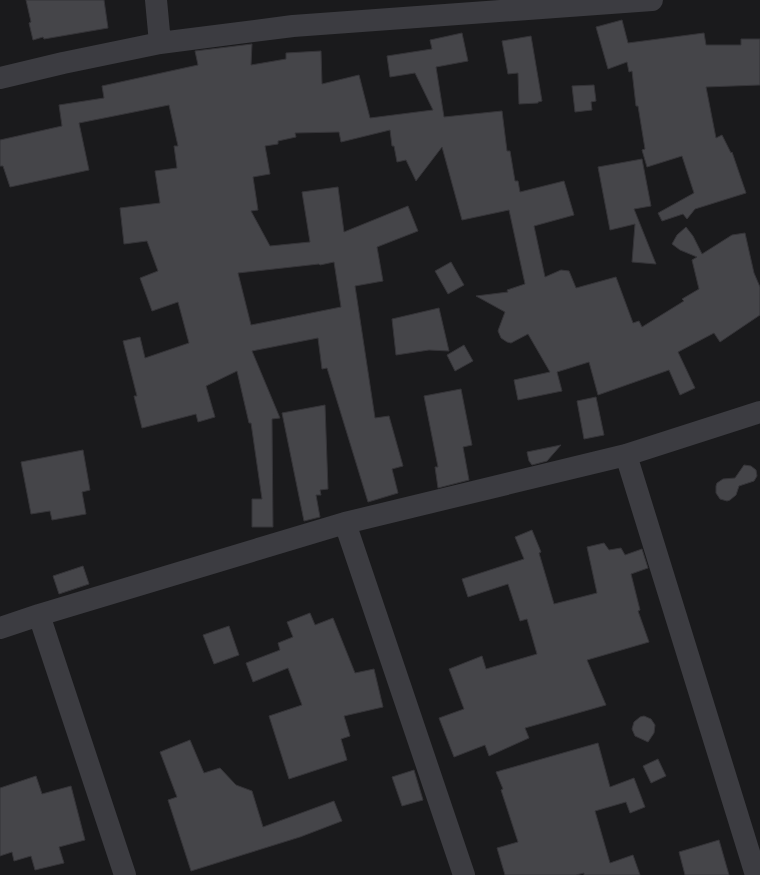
<svg xmlns="http://www.w3.org/2000/svg" width="760" height="875" font-family="'PT Sans',sans-serif">
	<style>
		.building { fill: #454549; stroke: #353438; fill-rule: evenodd }
		.lines { fill: none; stroke-linecap: round; stroke-linejoin: round }
		.minor { stroke: #3c3c41; stroke-width: 22 }
	</style>
	<rect width="100%" height="100%" fill="#1a1a1c"/>
	<path class="building" d="M26,0h78l4,28 -64,11 -1,-2 -10,3 -4,-17 2,-1z
		M622,20l6,23 76,-10 2,12h35v-6h19v46l-54,2 10,51 6,-3 9,18 1,-1 14,41 -51,16 -8,10 -4,-5 -21,7 -4,-8 36,-20 -12,-37 -35,11 -5,-17 3,-1 -7,-43h-2l-4,-35 -3,1 -2,-10 -19,7 -12,-42z
		M462,33l6,28 -32,6 8,50 58,-6 5,40h3l5,30h3l2,11 44,-11 10,34 -40,11 11,51 16,-7 8,1 7,17 40,-11 17,46 6,-2 3,6 42,-26 -2,-2 17,-10 -7,-29 5,-3 -17,-7 -8,-6 5,-9 9,-8 7,9 9,18 30,-19 13,-2 9,40 6,14v28l-40,27 -6,-9 -36,19 17,36 -15,7 -11,-25 -71,25 -9,-33 -32,10 5,19 -44,9 -4,-20 36,-8 -22,-38 -17,9 -4,-1 -6,-4 -3,-7 1,-3 6,-16 -29,-16 32,-4 -1,-2 18,-6 -16,-74 -47,10 -20,-73 -26,34 -10,-21 -9,2 -3,-16h-2l-2,-16 -49,12 -2,-10 -44,1 1,4 -18,4v3l-13,2 5,28 -17,3 5,33 -7,1 19,35 40,-4 -8,-50 36,-5 6,45 64,-26 10,25 -41,16 6,34 -28,5 20,132 14,-2 14,50 -11,3 6,24 -30,9 -41,-134 -5,1 -4,-31 -66,13 28,67 -8,1 1,108h-21v-28h10l-11,-76h-2l-12,-52 -31,15 9,31 -17,5 -2,-8 -54,14 -8,-32h3l-14,-55 17,-4 5,21 44,-15 -11,-41 -26,9 -12,-33 18,-7 -11,-30 -23,3 -4,-36 40,-5 -5,-32 22,-3 -3,-22h4l-9,-41 -90,18 10,47 -79,17 -7,-21h-3v-26l62,-14 -3,-21 45,-7 -2,-12 96,-21 -3,-14 57,-7 -1,21 35,-6v-6l35,-2 1,33 37,-9 11,43 63,-8 -18,-37 -25,4 -3,-21 45,-7 -2,-9zM334,262l7,45 -90,18 -13,-52 81,-9 1,1z
		M531,36l11,65 -4,1v1l-19,1 -1,-31 -10,1 -6,-33z
		M594,85l2,16 -5,1 1,8 -17,2 -3,-26z
		M642,159l9,47 -17,3 22,55 -24,-2 3,-38 -25,6 -12,-63z
		M451,262l13,23 -16,9 -13,-23z
		M439,308l10,43 -20,-1 -33,5 -4,-36z
		M464,345l9,16 -18,10 -8,-16z
		M461,389l11,56 -9,2 6,33 -31,8 -3,-21h3l-14,-71z
		M596,397l8,38 -20,4 -7,-38z
		M325,405l3,84 -8,1 1,5h-5l4,22 -16,4 -22,-108z
		M561,445l-14,16 -15,4 -3,-4 -2,-9z
		M83,450l7,40 -8,2 4,22 -34,6 -2,-9 -19,3 -10,-52z
		M744,465l7,1 5,4 1,6 -3,5 -15,5 -3,9 -6,5 -3,1 -7,-2 -4,-6v-7l1,-3 6,-4 12,-1z
		M532,530l9,22 -2,1 15,51 43,-11 -10,-46 17,-4 5,7 12,-2 4,7 17,-6 6,19 -17,6 9,36 -2,1 11,31 -62,18 19,45 -81,23 4,10 -40,18 -4,-11 -31,12 -15,-39 25,-9 -15,-40 33,-13 4,13 51,-15 -10,-35 -7,2 -12,-37 -40,13 -6,-18 62,-20 -9,-22z
		M83,566l6,18 -30,10 -6,-18z
		M310,613l5,12 18,-7 22,55 19,-4 9,38 -39,9 6,20 -9,3 6,21 -58,19 -20,-63 33,-11 -14,-37 -35,14 -7,-19 34,-13 -2,-7 15,-6 -6,-15z
		M229,626l10,29 -25,9 -11,-29z
		M644,716l7,3 4,6 -1,8 -6,9 -13,-6 -3,-7 2,-7 6,-5z
		M190,740l14,33 16,-5 16,17 16,6 11,36 71,-26 8,20 -42,16 -109,34 -23,-71 9,-3 -17,-45z
		M598,743l12,44 24,-9 11,29 -15,6 -4,-11 -31,9 15,52 23,-8 7,20h-56v-2l-8,2h-71l-8,-27 21,-6 -17,-52 2,-1 -7,-17z
		M658,759l8,17 -15,7 -8,-17z
		M414,770l9,30 -21,6 -10,-29z
		M36,776l6,18 29,-8 14,54 -26,7 5,16 -29,7 -4,-14 -17,5 -2,-9 -12,4v-68z
		M719,840l10,35h-44l-6,-23z"/>
	<g class="lines">
		<path class="minor" d="M156,0l4,43
			M0,78l63,-15 97,-20 133,-17 359,-26
			M626,455l130,420
			M345,523l119,352
			M39,615l86,260
			M0,628l39,-13 306,-92 281,-68 134,-43"/>
	</g>
</svg>
